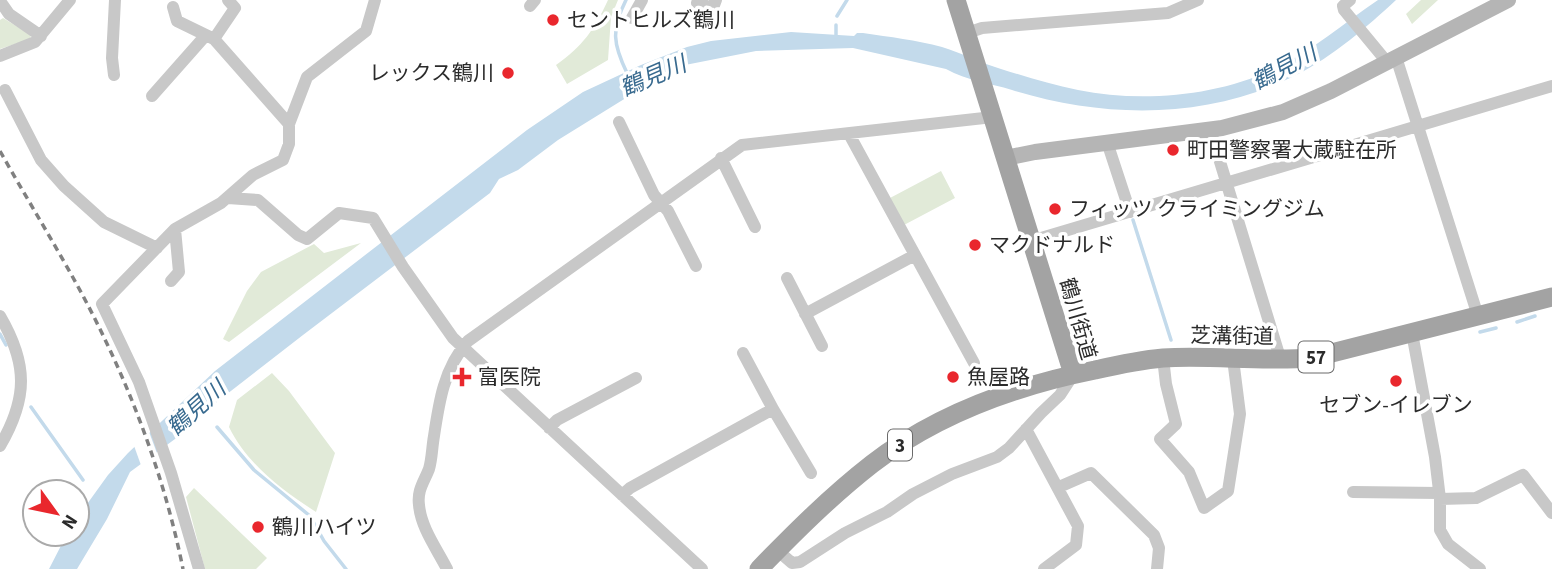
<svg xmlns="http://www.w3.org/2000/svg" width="1552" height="569" font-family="'Source Sans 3','Noto Sans JP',sans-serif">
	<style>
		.green { fill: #e1ead8 }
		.water { fill: #c3daeb }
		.pier { fill: #fff }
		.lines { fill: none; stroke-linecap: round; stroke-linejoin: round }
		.stream { stroke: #c3daeb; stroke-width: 3.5 }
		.street { stroke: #c8c8c8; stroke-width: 12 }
		.secondary { stroke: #b5b5b5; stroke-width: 16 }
		.primary { stroke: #a3a3a3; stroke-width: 19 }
		.rail { stroke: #808080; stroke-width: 3.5; stroke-dasharray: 7 5; stroke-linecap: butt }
		.poi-dot { fill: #e9272d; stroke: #fff; stroke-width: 2.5 }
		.labels { text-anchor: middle; stroke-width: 7; stroke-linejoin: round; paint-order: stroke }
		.shield { fill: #fff; stroke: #6b6b6b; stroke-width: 2 }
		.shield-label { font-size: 19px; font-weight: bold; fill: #2b2b2b }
		.poi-label { font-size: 21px; fill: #2b2b2b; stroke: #fff; text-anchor: start }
		.street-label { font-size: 21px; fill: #2b2b2b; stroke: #fff }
		.water-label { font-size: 23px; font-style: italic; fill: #386a8f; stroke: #fff }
	</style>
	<rect width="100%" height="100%" fill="#fff"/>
	<path class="green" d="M608,0h10l-7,17 -3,43 -41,24 -11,-19c27,-19 38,-35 52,-65z
		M1421,0h17l-26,24 -6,-10z
		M3,18l28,17 -1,4 -30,10v-29z
		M941,171l14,27 -51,27 -14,-27z
		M361,243l-132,99 -6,-3 24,-48 14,-19 53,-28 10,9z
		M272,373l17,18 46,62 -19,59c-34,-22 -69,-48 -87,-85l8,-27z
		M194,488l73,70 -11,11h-51l-19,-72z"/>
	<path class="water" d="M1378,0h18c-28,26 -64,57 -98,74 -89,46 -192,45 -286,16 -22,-7 -45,-9 -66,-21l-93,-21 -97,3 -76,15 -27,11 -11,11 -84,52 -40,30 -19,9 -9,14 -187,142 -94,73 -34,31 -45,33 -23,47 -30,50h-28l18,-35h10v-16l31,-43 20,-22 87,-82 312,-241 56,-38 58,-27 46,-18 24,-6 80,-9 63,4 3,-3h6c27,4 53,7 79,14 20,6 39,16 59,22 26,8 51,16 77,21 64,13 140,6 198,-22 37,-18 68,-45 102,-68z"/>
	<path class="pier" d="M148,429l10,27 -16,12 -9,-25z"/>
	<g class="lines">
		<path class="stream" d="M626,0c-15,30 -13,44 1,73
			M837,16l10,-16
			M836,37v-12
			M1133,220l38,120
			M1517,322l18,-6
			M1480,332l16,-4
			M0,334l6,11
			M31,407l52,73
			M217,427l37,43 56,46 14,25 22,28"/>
		<path class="street" d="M1350,0l-7,6 1,4 43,52
			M0,1l9,13 32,22
			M697,3l16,5 3,-8
			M530,6l5,-6
			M173,7l4,14 37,18 75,85
			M632,18l10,-18
			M967,33l15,-5 186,-15 30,-13
			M214,39l21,-31 -7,-8
			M0,56l35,-14 35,-42
			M1396,57l82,259
			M114,75l-2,-17 3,-58
			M5,90l36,70 23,26 40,36 53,26
			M152,96l54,-61
			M619,122l35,73 14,16 28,55
			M1210,129l71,232
			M849,134l125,229
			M1107,142l23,70
			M721,158l34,69
			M228,198l30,2 40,35 9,4 32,-26 34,5 30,49 50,71 249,231
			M1031,241l521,-155
			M787,278l35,68
			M171,281l8,-9 -4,-43
			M805,314l110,-59
			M0,316c28,48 28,82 0,130
			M1412,333l23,124 5,42v31l8,14 32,25
			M743,353l30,56 38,64
			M1163,358l3,26 10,40 -16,15 29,33 15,36 24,-17 12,-77 -7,-55
			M549,428l8,-8 79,-42
			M1026,429l52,97 -2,19 -32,24
			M1059,487l32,-14 63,62 5,13 -2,21
			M1353,492l86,1
			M622,495l8,-7 143,-79
			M1440,499l36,-1 47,-23 29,38
			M777,550l15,13 8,-1 45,-29 42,-21 26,-18 39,-20 45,-17 12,-9 32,-35 19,-18 13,-20
			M199,569l-28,-96 -32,-91 -37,-78 73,-75 46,-26 32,-28 30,-15 6,-16v-20l18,-47 59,-46 9,-31
			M447,569c-10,-20 -26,-41 -28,-64 -2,-15 5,-23 10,-36 3,-10 3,-22 5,-33 5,-34 10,-68 34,-95l274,-196 251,-28"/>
		<path class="secondary" d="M1005,158l30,-6 187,-24 61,-16 48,-21 177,-91"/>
		<path class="primary" d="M956,0l117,374
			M759,569c36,-37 72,-73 113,-105 65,-50 143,-78 223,-94 22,-5 45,-10 68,-12 49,-3 99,4 149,0l240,-61"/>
		<path class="rail" d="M0,151c27,48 56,95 82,143 46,86 82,180 101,275"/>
	</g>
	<g class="poi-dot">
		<circle cx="553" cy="20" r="7"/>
		<circle cx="508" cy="73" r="7"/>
		<circle cx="1173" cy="150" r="7"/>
		<circle cx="1055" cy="209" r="7"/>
		<circle cx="975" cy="245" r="7"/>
		<path d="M458.5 366.5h7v7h7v7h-7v7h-7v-7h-7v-7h7z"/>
		<circle cx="953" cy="377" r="7"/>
		<circle cx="1396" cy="381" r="7"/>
		<circle cx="258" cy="527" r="7"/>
	</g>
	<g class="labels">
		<g class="shield">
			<rect x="1298.5" y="341.5" width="35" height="31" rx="5"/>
			<rect x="888" y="429.5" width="24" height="31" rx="5"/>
		</g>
		<g class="shield-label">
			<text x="1316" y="364">57</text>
			<text x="900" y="452">3</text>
		</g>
		<g class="poi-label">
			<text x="567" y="27">セントヒルズ鶴川</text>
			<text x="494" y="80" text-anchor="end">レックス鶴川</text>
			<text x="1187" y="157">町田警察署大蔵駐在所</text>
			<text x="1069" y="216">フィッツ クライミングジム</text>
			<text x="989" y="252">マクドナルド</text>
			<text x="478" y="384">富医院</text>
			<text x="967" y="384">魚屋路</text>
			<text x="1396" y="412" text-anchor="middle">セブン-イレブン</text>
			<text x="272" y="534">鶴川ハイツ</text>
		</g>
		<g class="street-label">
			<text transform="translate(1078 319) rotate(74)" y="7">鶴川街道</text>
			<text transform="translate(1232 336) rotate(1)" y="7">芝溝街道</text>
		</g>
		<g class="water-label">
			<text transform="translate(1284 67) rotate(-28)" y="8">鶴見川</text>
			<text transform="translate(653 76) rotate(-23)" y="8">鶴見川</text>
			<text transform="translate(196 408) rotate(-42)" y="8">鶴見川</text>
		</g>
	</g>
	<g transform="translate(56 513) rotate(123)"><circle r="33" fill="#ffffff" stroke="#aaaaaa" stroke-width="2"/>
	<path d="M0-5L12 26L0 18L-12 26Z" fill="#e9272d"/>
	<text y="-10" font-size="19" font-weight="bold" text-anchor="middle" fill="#2b2b2b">N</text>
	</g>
</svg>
